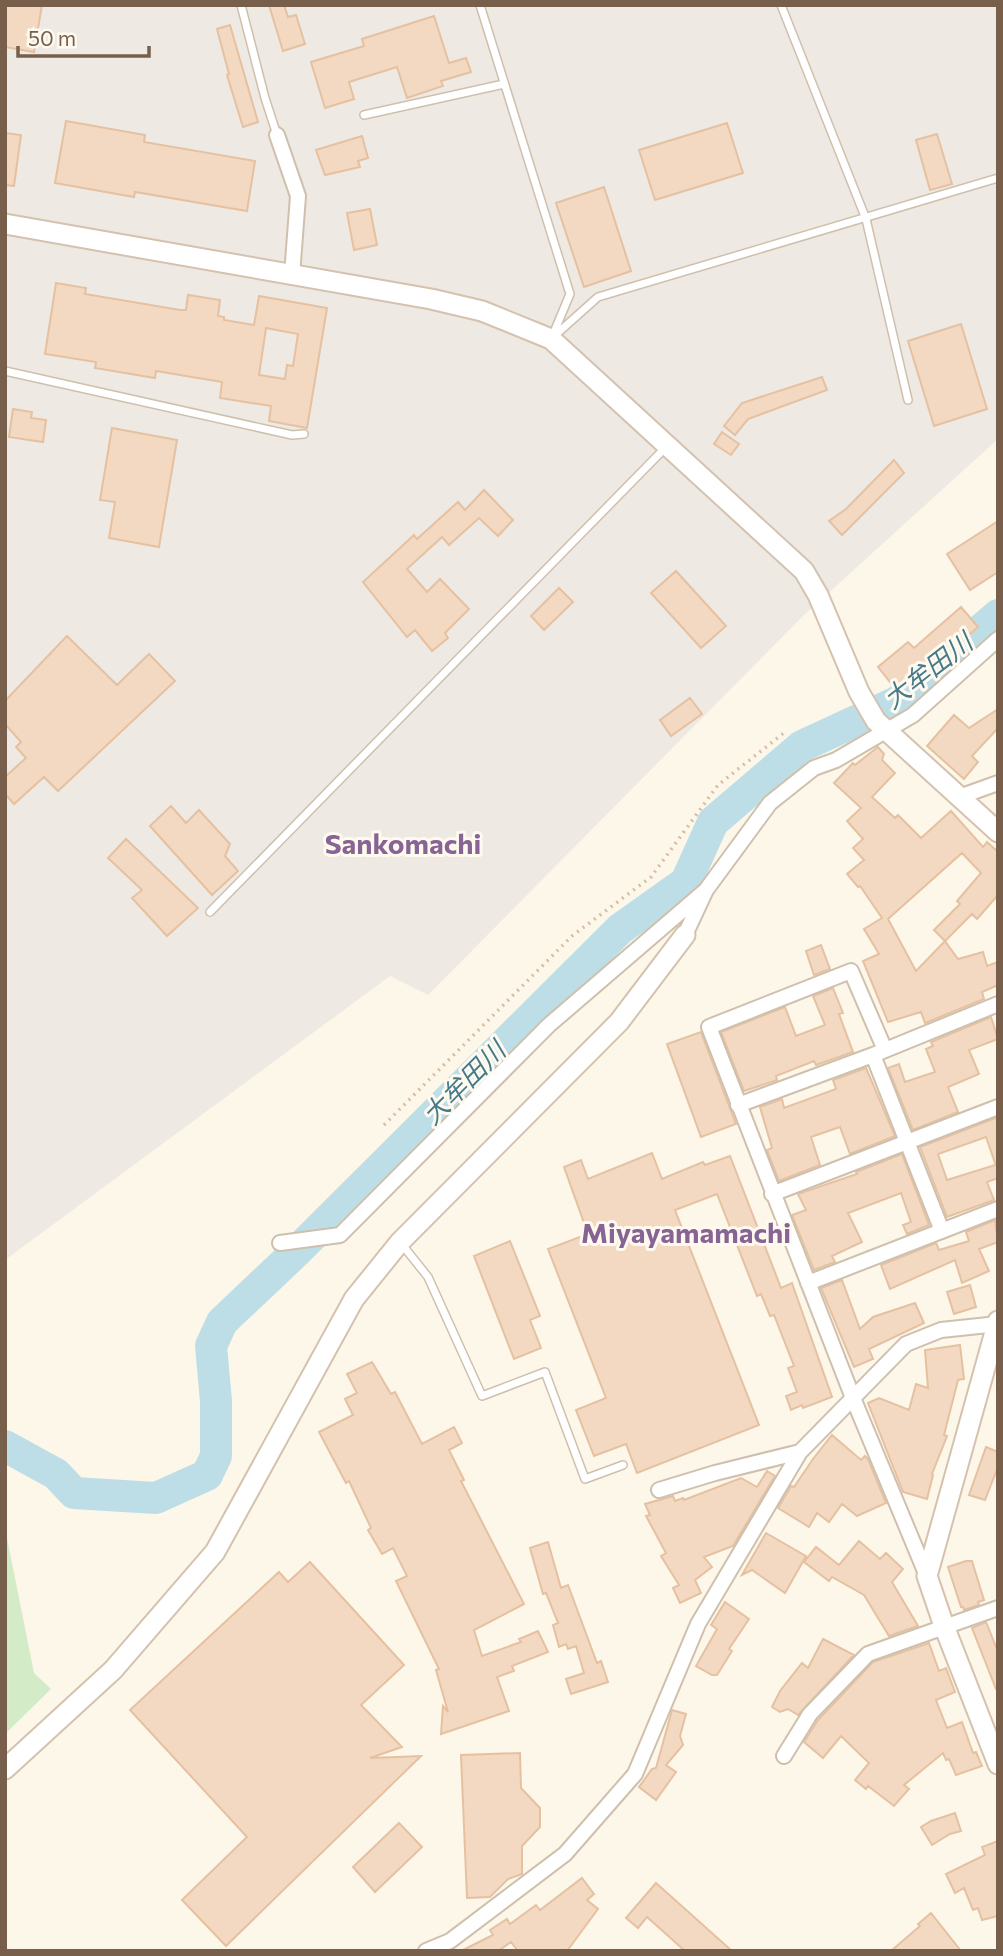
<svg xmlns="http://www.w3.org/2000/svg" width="1003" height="1956" font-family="Commissioner,'Noto Sans JP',sans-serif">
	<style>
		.industrial { fill: #eee9e2 }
		.green { fill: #d3ebc7 }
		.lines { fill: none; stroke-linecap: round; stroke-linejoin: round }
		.river { stroke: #bddee7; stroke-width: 32 }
		.building { fill: #f3d9c1; stroke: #e5c1a1; stroke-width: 2; fill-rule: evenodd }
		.lane-casing { stroke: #cfc0ae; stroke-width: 10 }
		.street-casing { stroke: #cfc0ae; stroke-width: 18 }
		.secondary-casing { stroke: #d5c2ae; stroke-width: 23 }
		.path { stroke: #d8bca3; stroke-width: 3.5; stroke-dasharray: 2 5; stroke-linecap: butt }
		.lane { stroke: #fff; stroke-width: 7 }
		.street { stroke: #fff; stroke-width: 14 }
		.secondary { stroke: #fff; stroke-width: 19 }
		.labels { text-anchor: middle; stroke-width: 6; stroke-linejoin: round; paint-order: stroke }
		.water-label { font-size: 26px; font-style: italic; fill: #457a8b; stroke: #fffaf0 }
		.quarter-label { font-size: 28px; font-weight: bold; fill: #886494; stroke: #fffaf0 }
	</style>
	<rect width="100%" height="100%" fill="#fdf7e9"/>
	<path class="industrial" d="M5,5h993v434l-195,177 -375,379 -38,-19 -385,284z"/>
	<path class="green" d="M7,1538l27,135 17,16 -46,45v-194z"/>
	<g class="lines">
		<path class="river" d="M5,1446l51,28 18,19 82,5 51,-23 9,-19v-55l-5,-55 11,-24 75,-71 323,-322 66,-47 27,-60 89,-76 95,-44 101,-87"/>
	</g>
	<path class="building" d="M5,5h37l-8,47 -29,-5z
		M269,5h15l4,12 8,-2 9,29 -22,7z
		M434,16l15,47 17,-5 5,14 -30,9 2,5 -36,12 -10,-31 -48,15 5,17 -29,9 -14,-46 53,-16 -2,-7z
		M230,25l28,97 -15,5 -16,-52 2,-1 -12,-45z
		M66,121l79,14 -1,7 111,19 -8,50 -112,-19 -1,5 -79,-14z
		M727,123l16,50 -88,27 -16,-50z
		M5,133l16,2 -7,51 -9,-1z
		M937,134l15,50 -22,6 -14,-50z
		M362,136l6,22 -10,3 2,6 -35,8 -9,-25z
		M604,187l27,84 -47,16 -28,-84z
		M370,209l7,36 -23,5 -7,-37z
		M56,283l30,5 -1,6 95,16h6l2,-15 32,5 -2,16 6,1v3l30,5 5,-29 68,12 -20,120 -38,-7 2,-15 -51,-8 2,-16 -66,-11 -1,7 -60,-10 1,-6 -51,-8zM266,328l32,6 -5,32 -6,-1 -2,14 -26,-4z
		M961,324l26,85 -53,17 -26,-85z
		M822,377l5,13 -79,29 -13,16 -11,-9 18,-23z
		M13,409l19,3 -1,6 15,2 -3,22 -34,-5z
		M112,428l65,12 -18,107 -50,-9 6,-36 -15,-2z
		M722,432l17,12 -8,11 -17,-11z
		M894,460l10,13 -62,62 -13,-14 17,-12z
		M484,490l29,30 -15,16 -19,-18 -30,27 -7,-8 -35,32 20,23 13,-13 29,30 -24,24 3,5 -16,13 -17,-21 -8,7 -44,-55 51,-47 3,4 41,-37 7,8z
		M998,521v51l-28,18 -23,-36z
		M676,571l50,55 -25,22 -50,-55z
		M559,588l14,14 -29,28 -13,-14z
		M961,607l17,20 -40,35 -3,-3 -38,32 -19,-24 30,-25 6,6z
		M67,636l50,49 32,-31 26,27 -117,110 -14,-14 -30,27 -9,-10v-17l21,-19 -10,-11 5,-5 -16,-18v-23z
		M690,698l12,16 -31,22 -11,-16z
		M998,709v19l-26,28 6,6 -14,17 -37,-33 27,-31 15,13z
		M878,747l6,7 -2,6 13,13 -23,24 23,21 3,-3 23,23 30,-27 32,36 4,-5 11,10v43l-21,24 -5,-5 -27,27 13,18 25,-7 4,14 11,-4v23l-16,7 2,7 -59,24 -4,-11 -33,10 -25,-61 16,-7 -15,-25 18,-11 -22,-32 -2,1 -11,-13 17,-14 -11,-12 10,-9 -16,-18 14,-13 -27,-25 19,-20 2,2zM962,853l19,20 -24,28 3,3 -26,26 11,11 -29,30 -28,-52z
		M171,806l15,17 13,-13 31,34 -5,12 13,15 -26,24 -62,-69z
		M126,839l72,69 -31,28 -35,-38 10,-8 -34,-32z
		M821,945l9,24 -16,6 -8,-24z
		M833,988l10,25 -4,1 14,38 -37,13 -2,-4 -38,15 1,4 -33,11 -23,-59 64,-25 11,29 29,-11 -12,-29z
		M991,1017l7,22 -29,11 10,24 -31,13 10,25 -45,18 -25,-62 11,-4 6,18 30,-10 -9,-23 7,-3 -2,-4z
		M701,1032l35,92 -35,13 -34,-93z
		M866,1068l29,68 -45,18 -10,-27 -29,10 9,28 -41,16 -12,-31 5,-2 -12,-41 22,-8 2,9 52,-19 -3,-9z
		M998,1117v46h-3l-9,-26 -48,17 9,26 51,-16v14l-11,4 7,18 -47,17 -27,-70z
		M652,1153l10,26 41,-17 2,3 25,-9 51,132 11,-5 40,114 -29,11 -1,-3 -11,5 -5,-14 11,-4 -9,-24 6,-2 -20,-51 -4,1 -9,-22 -4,2 -40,-102 -42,16 84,215 -122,48 -11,-29 -32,12 -18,-46 30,-12 -58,-149 40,-15 -24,-67 17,-7 7,19z
		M902,1154l27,71 -22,9 -4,-9 8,-3 -10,-29 -53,20 14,29 -30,14 3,6 -21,8 -22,-55 14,-5 -8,-16 59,-20 -1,-2z
		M995,1220l3,22 -19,7 10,22 -27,12 -7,-23 -65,29 -9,-24 55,-22 3,7 30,-9 -3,-9z
		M510,1241l30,75 -10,4 11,28 -27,11 -40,-103z
		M842,1280l18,49 13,-12 42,-14 9,20 -55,26 4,10 -19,8 -33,-79z
		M970,1285l6,22 -22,7 -7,-22z
		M960,1345l4,34 -6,1 -14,55 3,1 -15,38 1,1 -6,24 -24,-7 -35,-89 11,-5 30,12 7,-26 12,4 -3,-38z
		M372,1362l19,32 4,-2 27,52 32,-17 8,16 -13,7 15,30 -3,1 63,123 -50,26 8,26 39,-14 -2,-3 19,-8 10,21 -36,14 2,5 -17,6 12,34 -68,23 2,-28 5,6 -12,-42 3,-1 -43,-88 11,-5 -14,-28 -11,6 -14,-24 3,-2 -22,-47 -3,2 -27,-51 34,-17 -8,-16 12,-6 -10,-19z
		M832,1435l29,25 4,-4 3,3 18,44 -29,13 -15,-12 -13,18 -12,-9 -8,14 -31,-19 13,-22 3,1 19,-28z
		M986,1447l12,5v15l-13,33 -16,-5z
		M767,1471l8,5 -42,70 -29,11 8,10 -17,13 6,13 -21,10 -7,-15 6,-3 -18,-29 5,-3 -20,-37 4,-1 -5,-11 28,-8 2,5 8,-3 1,2 57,-22 16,9z
		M766,1533l40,23 -21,37 -33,-23 -10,5z
		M859,1541l21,18 6,-6 17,16 -11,13 26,44 -29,10 -25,-41 -32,-18 -3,4 -25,-19 12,-15 23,18z
		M548,1542l13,46 7,-3 29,78 4,-2 7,21 -37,12 -5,-15 18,-6 -8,-27 -8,3 -2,-5 -7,3 -6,-22 5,-2 -12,-30 -3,1 -13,-46z
		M966,1561h6l12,39 -6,2 1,3 -15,5 -1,-3h-2l-13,-40z
		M310,1562l94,103 -43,40 41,42 -32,11 51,-2 -195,190 -44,-46 65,-63 -117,-127 149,-138 9,10z
		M725,1602l24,17 -20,30 3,2 -15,24h-5l-16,-9 21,-37 -6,-4z
		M986,1622l12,30v37h-2l-24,-61z
		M823,1639l31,16 -56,60 -10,-6 -8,3 -8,-5 8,-16 22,-28 6,5z
		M929,1643l10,28 7,-3 9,24 -19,8 11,28 15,-6 11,31 3,-1 6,14 -26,9 -7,-16 -3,1 -3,-7 -39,32 5,4 -15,17 -26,-20 -2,3 -11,-9 14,-17 -28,-27 -18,22 -19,-16 14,-22 55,-58z
		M672,1710l14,4 -6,22 3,9 -17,20 10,7 -20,28 -17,-13 13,-18 4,-1z
		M520,1753l1,35 19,20v19l-18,19v28l-14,5 -18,18 -23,1 -6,-143z
		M955,1813l6,18 -11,3 -18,11 -11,-18 10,-6z
		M399,1823l23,24 -47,45 -22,-25z
		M998,1841v75l-16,4 -4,-12 -5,2 -9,-22 -9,5 -9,-19 39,-19 -3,-8z
		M582,1878l12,16 -7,6 11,9 -31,42h-49l-7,-9 -13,9h-37l32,-16 -3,-5 17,-11 3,5 26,-19 4,5z
		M656,1883l76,68h-47l-38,-34 -9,11 -12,-10z
		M931,1913l30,38h-70l29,-25 -2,-2z"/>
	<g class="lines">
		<defs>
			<path id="lane" d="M241,5l24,93 12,37
				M480,5l90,289 -18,43
				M781,5l85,214 42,181
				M364,115l140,-31
				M552,338l46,-41 400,-119
				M5,371l287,64 12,-1
				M210,912l457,-466
				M400,1242l28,35 54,119 63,-24 40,107 38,-14"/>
			<path id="street" d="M277,135l21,61 -6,79
				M959,797l39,-14
				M685,935l21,-45 64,-87 44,-35 22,-8 77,-45 85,-76
				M885,1050l-34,-79 -142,56 144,371 74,178
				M873,1055l69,176
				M738,1105l135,-50 125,-51
				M772,1194l226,-87
				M280,1243l60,-8 209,-210 157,-135
				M808,1283l190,-74
				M659,1490l56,-17 85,-21
				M784,1756l26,-42 58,-60 130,-46
				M426,1951l24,-10 115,-87 70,-80 63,-150 102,-172 106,-108 35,-14 57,-6"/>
			<path id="secondary" d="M5,224l426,75 51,12 69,28 253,232 14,24 41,97 17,29 122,111
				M998,1321l-71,255 17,50 54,138
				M5,1769l108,-99 102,-118 139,-253 46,-57 219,-220 66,-87"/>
		</defs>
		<use href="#lane" class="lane-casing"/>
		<use href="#street" class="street-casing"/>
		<use href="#secondary" class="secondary-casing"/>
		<path class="path" d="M384,1125l188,-189 79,-59 67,-92 67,-53"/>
		<use href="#lane" class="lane"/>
		<use href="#street" class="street"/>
		<use href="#secondary" class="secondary"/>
	</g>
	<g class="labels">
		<g class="water-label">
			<text transform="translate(928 671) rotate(-38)" y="9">大牟田川</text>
			<text transform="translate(464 1083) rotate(-45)" y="9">大牟田川</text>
		</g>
		<g class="quarter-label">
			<text x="403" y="854">Sankomachi</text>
			<text x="686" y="1243">Miyayamamachi</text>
		</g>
	</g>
	<rect width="1003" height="1956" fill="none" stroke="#785f4c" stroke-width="14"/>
	<path d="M18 46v10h131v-10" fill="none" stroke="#785f4c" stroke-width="3.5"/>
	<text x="28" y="46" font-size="21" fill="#785f4c" stroke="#fffaf0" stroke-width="5" paint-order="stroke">50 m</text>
</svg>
